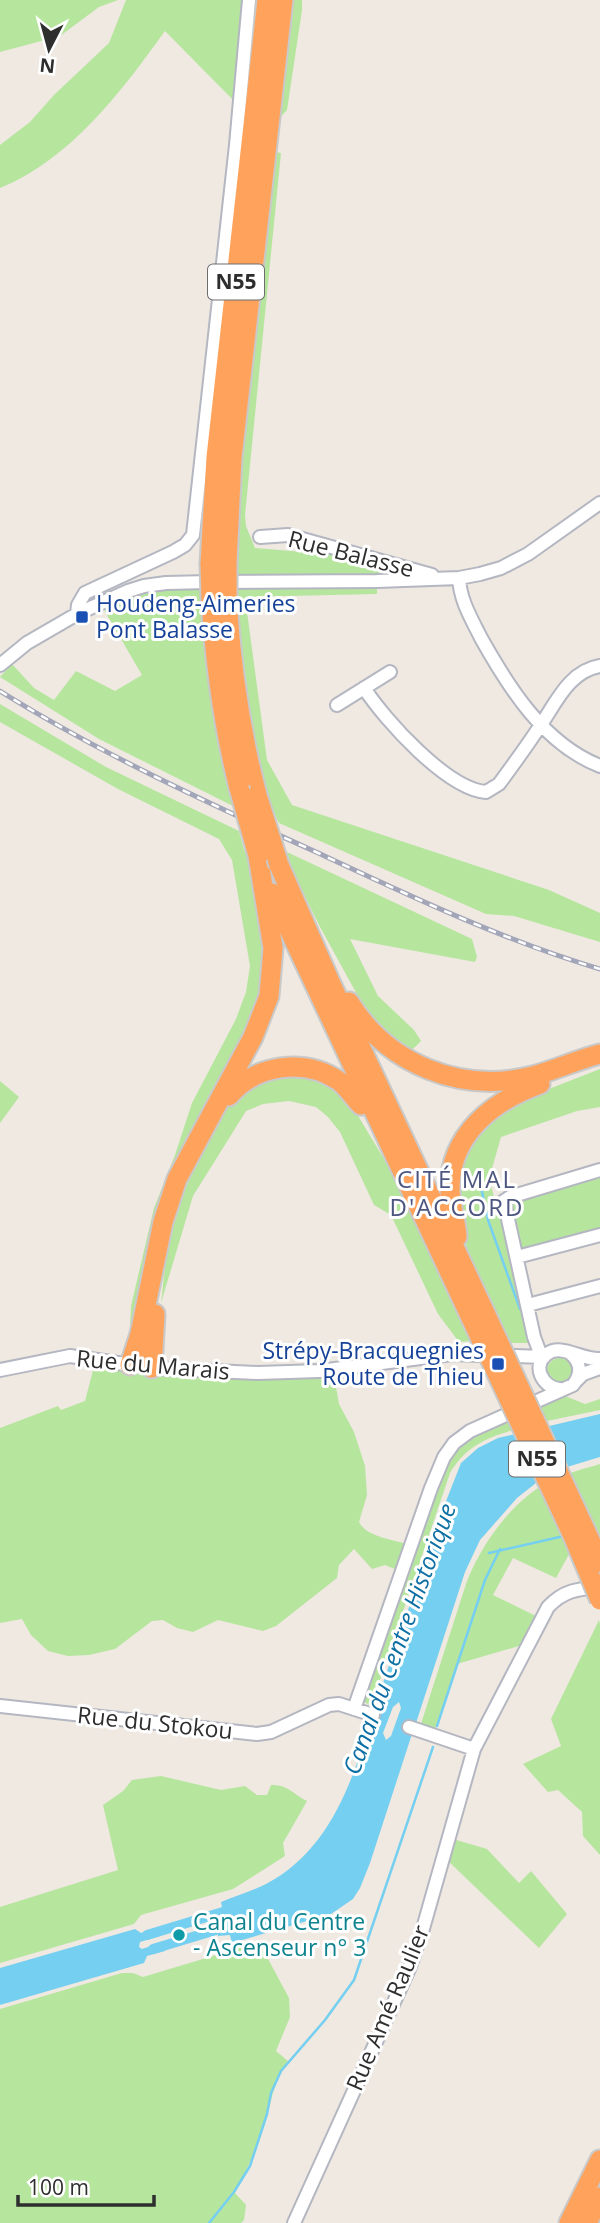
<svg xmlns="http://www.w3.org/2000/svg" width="600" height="2223" font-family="'Open Sans',sans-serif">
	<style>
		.green { fill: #b6e59e }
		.water { fill: #75cff0 }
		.pier { fill: #efe9e1 }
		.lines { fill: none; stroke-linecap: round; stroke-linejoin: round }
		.stream { stroke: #75cff0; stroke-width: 2.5 }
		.canal { stroke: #75cff0; stroke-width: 10 }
		.minor-casing { stroke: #b4b7c1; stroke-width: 16 }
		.highway-casing { stroke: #c9c9c9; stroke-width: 23 }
		.minor { stroke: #fff; stroke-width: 12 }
		.highway { stroke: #ffa35c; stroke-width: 19 }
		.rail-casing { stroke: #a3a6b8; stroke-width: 5 }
		.rail { stroke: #fff; stroke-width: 2.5; stroke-dasharray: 8; stroke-linecap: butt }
		.highway-bridge-casing { stroke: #c9c9c9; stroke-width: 23; stroke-linecap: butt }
		.highway-bridge { stroke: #ffa35c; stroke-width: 19 }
		.transit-dot { fill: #1a4fb4; stroke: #fff; stroke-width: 2.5 }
		.culture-dot { fill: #0f9aa8; stroke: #fff; stroke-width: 2.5 }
		.labels { text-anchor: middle; stroke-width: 6; stroke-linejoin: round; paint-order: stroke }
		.shield { fill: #fff; stroke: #6d6d6d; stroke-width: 2 }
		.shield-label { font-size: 21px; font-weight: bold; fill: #2e2e2e }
		.street-label { font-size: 23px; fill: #2e2e2e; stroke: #fff }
		.transit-label { font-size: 23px; fill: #164399; stroke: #fff; text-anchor: start }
		.culture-label { font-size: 23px; fill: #0d838f; stroke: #fff; text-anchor: start }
		.neighbourhood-label { font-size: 24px; letter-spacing: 2px; fill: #4d5680; stroke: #fff }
		.water-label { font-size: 24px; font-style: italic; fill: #0d6fa3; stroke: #fff }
	</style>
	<rect width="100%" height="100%" fill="#efe9e1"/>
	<path class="green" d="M0,0h118l-19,7 -39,29 -60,16z
		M126,0h123l-9,107 -75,-76c-44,61 -94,128 -165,157v-43l30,-23 24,-27 55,-52z
		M287,0h15v10l-15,100 -12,13z
		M272,151l9,2 -36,362 1,11 9,22 73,6 78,17 -1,5 -169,1 -3,-59z
		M377,587v7l-132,3 22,163 25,45 257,85 51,23v29l-86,-26 -28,-2 -207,-91 -18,-37 -14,-57 -11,-141z
		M188,589h13v11l3,5c7,67 12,136 29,201l-134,-67 -99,-62 12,-13 22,24 20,12 22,-29 39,20 27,-16 -42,-72 19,-1 35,-11z
		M0,704l106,63 133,64 5,19 8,10 13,62 -2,74 -84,170 -50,182 2,-42 23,-98 21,-53 17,-52 44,-84 10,-27 4,-26 -18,-106 -13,-21 -101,-50 -118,-67z
		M287,852l185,87 5,18 -2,5 -125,-23 28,57 36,34 7,11 -8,8 -13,-3 -30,-28 -50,-91 -28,-57z
		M600,1069v38l-23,4 -76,26 -12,42 24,84 17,80h-21l-36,-78 -10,-29 -7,-54 11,-37 46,-42z
		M285,1074l22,1 20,7 19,14 55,91 70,154 -12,1 -21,-28 -47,-99 -17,-10 -34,-73 -12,-15 -12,-10 -27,-6 -26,3 -17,7 -53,85 -32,107c3,-23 4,-48 10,-70 10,-46 34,-85 55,-125 16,-24 34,-26 59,-34z
		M0,1081l19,16 -19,26z
		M600,1173v57l-79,21 -12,-41 4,-11z
		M547 1371a13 13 0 1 1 26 0a13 13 0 1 1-26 0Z
		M96,1359l34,6 203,5 6,34 15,28 11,34 2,29 -8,27c7,15 36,18 52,23l43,-102 55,-31 8,17c-29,8 -51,17 -67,44l-79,233 -10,-6 41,-128 -17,-7 -13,4 -18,-20 -15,16 -2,13 -61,48 -13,5 -45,-11 -25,12 -16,-4 -14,-8 -11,1 -37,28 -26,6 -21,1 -20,-5 -17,-16 -9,-16 -22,4v-195l58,-22 3,4 24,-9z
		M565,1396l20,8 15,-5v11l-53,11 -7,-13z
		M600,1464v77l-27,6 -17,31 -43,-20 -20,37 49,24 -13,24 -72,21 -24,71 -14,-5 47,-146c14,-38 45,-82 82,-102 16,-8 35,-13 52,-18z
		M599,1620l1,4v231l-17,-19 -1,-24 -24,-22 -10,2 -25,-28 38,-18 -10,-27z
		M161,1776l60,14 24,-4 12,9h10l4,-10c16,-1 22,9 36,16l-24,42 2,13 -52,33 -92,26 -7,9 -134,39v-56l118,-37 -15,-65 20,-14 9,-11z
		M453,1839l34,10 32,34 12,-12 36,43 -28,34 -92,-88z
		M259,1942l30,56 1,19 -14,34 12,10c-13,18 -16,35 -21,56 -8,27 -18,51 -33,75l12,13 -2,15 -3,3h-241v-214l122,-36h11l10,4z"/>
	<path class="water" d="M600,1414v43l-43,13 -16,9 -24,19 -37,42 -15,32 -49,151 -8,-3 -5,10 9,4 -42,129 -10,25 -7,11 -22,15 -99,29 -2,-8 -12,1 -2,-8 8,-2 1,-6 -4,-2 -7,2 -2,-7 10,-6 -1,-5c15,-6 31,-11 45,-18 63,-33 86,-101 105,-164l6,1 3,-10 -6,-2 67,-195 20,-51 17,-15 20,-10z
		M157,1928l3,8 -20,6 -1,5 3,2 21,-7 2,9 -18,5 -3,7 -144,42v-37l135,-39 6,4z"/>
	<path class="pier" d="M399,1702l2,6 -10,28 -5,4 -3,-7 10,-26z"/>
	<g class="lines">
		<path class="stream" d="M481,1187l7,33 32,89
			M489,1553l75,-17
			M437,1726l48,-146 15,-31
			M209,2223l25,-31 16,-26 17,-52 4,-21 10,-22 44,-51 29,-40 79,-233"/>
		<path class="canal" d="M147,1935l76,-23
			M153,1949l76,-23"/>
		<defs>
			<path id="minor" d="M260,537l28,-2 144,40
				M459,578c1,22 12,40 22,60 28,50 63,106 119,128
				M77,614l1,-9 7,-12 88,-41 12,-7 8,-10 43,-390 13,-145
				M0,665l27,-22 50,-29 51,-23 16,-5 22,-3 43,-1 168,-1 82,-3 21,-4 21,-6 27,-14 72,-51
				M364,688c21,32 83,101 122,104l13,-8c14,-19 28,-38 41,-58 16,-23 29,-55 60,-60
				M337,705l53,-33
				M517,1257l83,-22
				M528,1305l72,-19
				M545,1356l-5,-3 -6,-16 -30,-136 6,-4 90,-27
				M0,1370l70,-14 82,12 106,5 61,-2 133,-17 92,3
				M575,1382l8,-8 17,-6
				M560,1389c-17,-1 -29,-23 -13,-35 14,-11 34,6 53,5
				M0,1706l257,28 14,-2 58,-27 10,-1 34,11
				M354,1709l77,-221 13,-31 10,-14 16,-12 103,-46c9,-11 8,-23 -3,-32
				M409,1727l65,22
				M294,2223l115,-254 13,-37 52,-183 74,-142c16,-17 30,-18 52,-20"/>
			<path id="highway" d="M227,563l5,-105 51,-458
				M210,564l6,-107 51,-457
				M211,599c4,65 12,126 28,189
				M227,599c4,67 13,131 30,196
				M279,865l52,119 155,331
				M272,893l200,427
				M349,1002c39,63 112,92 184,74 22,-6 44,-16 67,-22
				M229,1096c26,-31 75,-39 110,-15 9,7 14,16 22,24
				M457,1237c-1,-16 -7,-32 -7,-48 0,-55 43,-88 90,-105
				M130,1365l10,-31 23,-112 14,-43 76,-142 16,-41 4,-48 -15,-92
				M152,1368l3,-54
				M569,2223l31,-63
				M587,2223l13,-26"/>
		</defs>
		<use href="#minor" class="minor-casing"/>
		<use href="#highway" class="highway-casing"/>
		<use href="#minor" class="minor"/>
		<use href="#highway" class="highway"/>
		<defs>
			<path id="rail" d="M0,691c101,63 208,112 316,161 92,43 186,88 284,117"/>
		</defs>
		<use href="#rail" class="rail-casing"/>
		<use href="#rail" class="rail"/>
		<defs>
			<path id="highway-bridge" d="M227,563v36
				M210,564l1,35
				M239,788l19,68
				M257,795l22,70
				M486,1315l114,247
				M472,1320l102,218 26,62"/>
		</defs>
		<use href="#highway-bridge" class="highway-bridge-casing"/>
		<use href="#highway-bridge" class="highway-bridge"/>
	</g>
	<g class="transit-dot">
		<rect x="75" y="610" width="14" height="14" rx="3.5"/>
		<rect x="491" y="1357" width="14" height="14" rx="3.5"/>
	</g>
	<circle class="culture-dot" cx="179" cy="1935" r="7"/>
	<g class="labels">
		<g class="shield">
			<rect x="208" y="264.5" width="56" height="35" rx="5"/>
			<rect x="509" y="1441.5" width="56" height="35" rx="5"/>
		</g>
		<g class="shield-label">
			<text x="236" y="289">N55</text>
			<text x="537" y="1466">N55</text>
		</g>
		<g class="street-label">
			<text transform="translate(351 554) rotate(14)" y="8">Rue Balasse</text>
			<text transform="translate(153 1365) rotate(5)" y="8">Rue du Marais</text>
			<text transform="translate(155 1723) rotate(6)" y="8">Rue du Stokou</text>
			<text transform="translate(388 2008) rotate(-67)" y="8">Rue Amé Raulier</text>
		</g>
		<g class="transit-label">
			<text x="96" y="612">Houdeng-Aimeries<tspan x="96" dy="26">Pont Balasse</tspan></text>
			<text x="484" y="1359" text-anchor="end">Strépy-Bracquegnies<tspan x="484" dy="26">Route de Thieu</tspan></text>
		</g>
		<g class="culture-label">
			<text x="193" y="1930">Canal du Centre<tspan x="193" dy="26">- Ascenseur n° 3</tspan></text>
		</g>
		<g class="neighbourhood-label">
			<text x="457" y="1188">CITÉ MAL<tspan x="457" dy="28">D'ACCORD</tspan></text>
		</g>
		<g class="water-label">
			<text transform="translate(400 1639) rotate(-70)" y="8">Canal du Centre Historique</text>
		</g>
	</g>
	<g transform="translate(49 49) rotate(186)" stroke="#ffffff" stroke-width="5" paint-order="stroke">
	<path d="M0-5L12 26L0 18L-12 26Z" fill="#2e2e2e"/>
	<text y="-10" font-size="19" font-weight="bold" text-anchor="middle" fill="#2e2e2e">N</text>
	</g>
	<path d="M18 2195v10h136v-10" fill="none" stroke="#2e2e2e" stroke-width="3.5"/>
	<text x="28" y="2195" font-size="21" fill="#2e2e2e" stroke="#ffffff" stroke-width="5" paint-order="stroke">100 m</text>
</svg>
